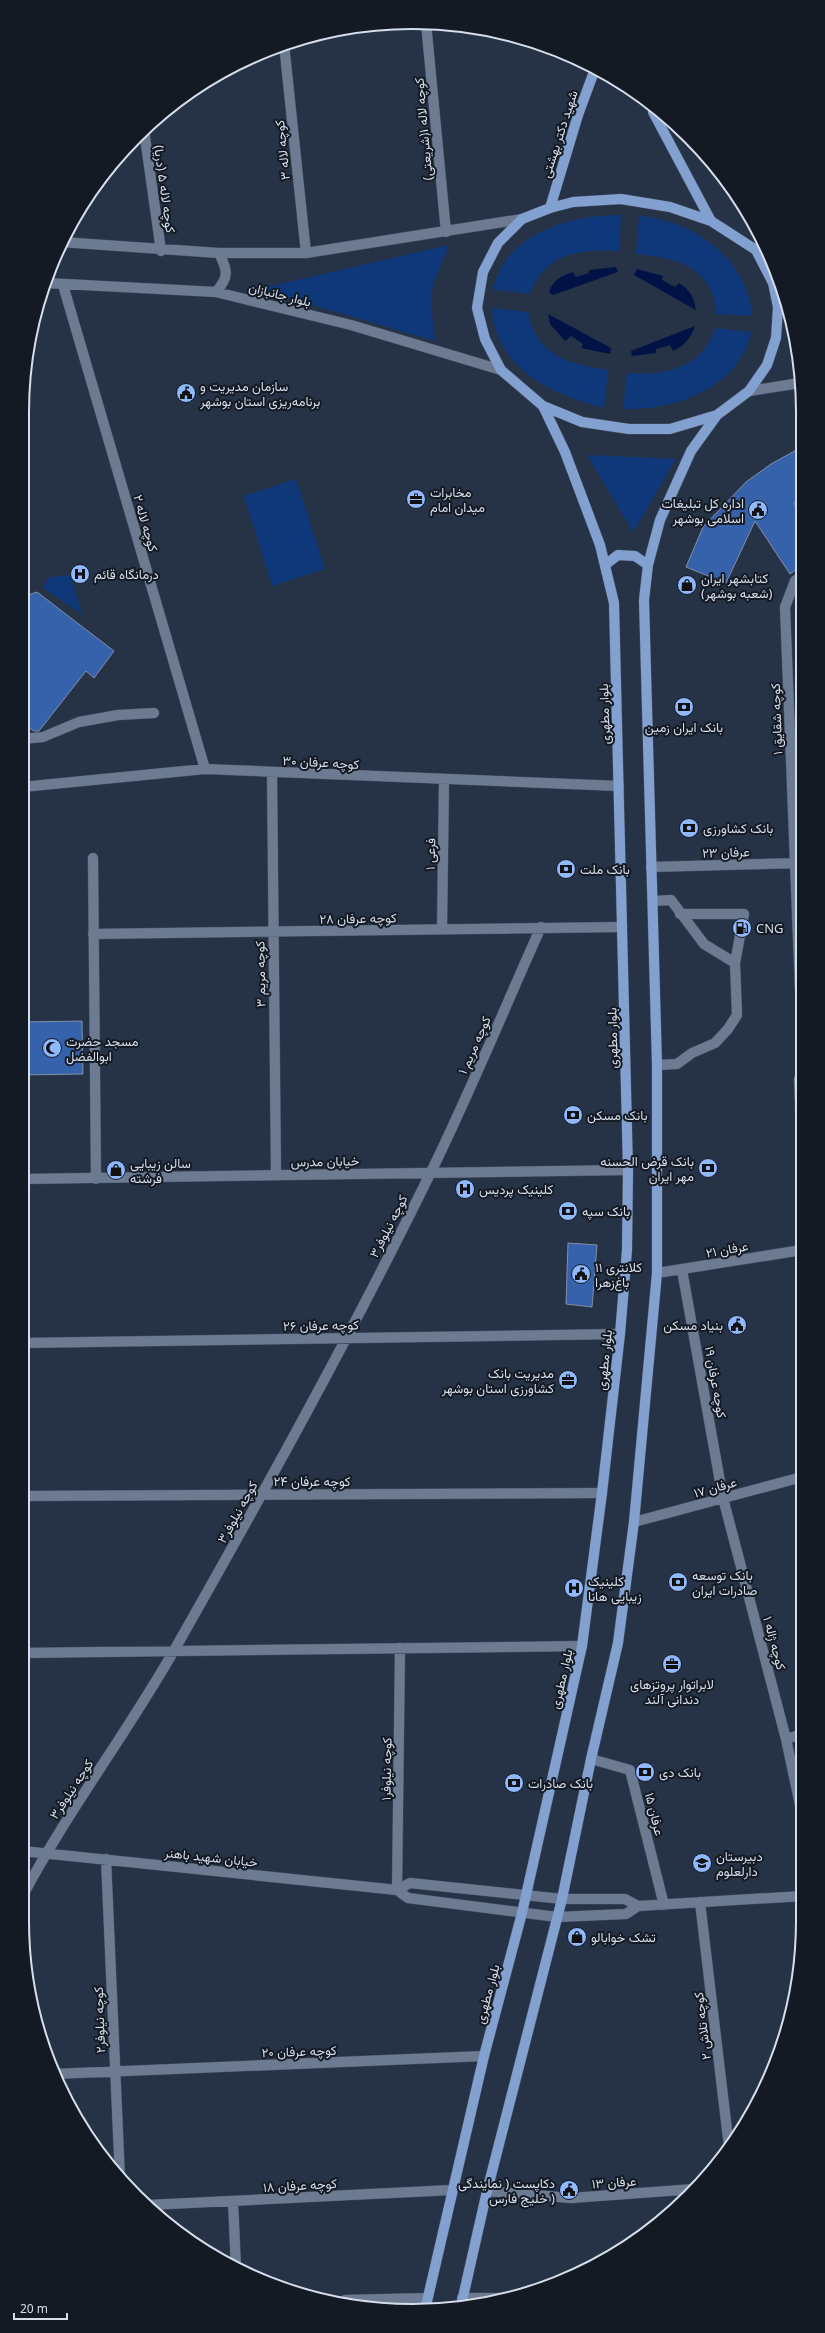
<svg xmlns="http://www.w3.org/2000/svg" width="825" height="2333" font-family="'Noto Sans',Vazirmatn,sans-serif">
	<style>
		.green { fill: #0f387b }
		.water { fill: #001246 }
		.building { fill: #3662ab; stroke: #808fa7 }
		.lines { fill: none; stroke-linecap: round; stroke-linejoin: round }
		.minor-casing { stroke: #465062; stroke-width: 11 }
		.major-casing { stroke: #465062; stroke-width: 11 }
		.minor { stroke: #6c7b92; stroke-width: 10 }
		.major { stroke: #82a0d0; stroke-width: 10 }
		.labels { text-anchor: middle; stroke-width: 4; stroke-linejoin: round; paint-order: stroke }
		.street-label { font-size: 13px; fill: #d6deec; stroke: #141a23 }
		.poi-label { font-size: 13px; fill: #d6deec; stroke: #141a23; text-anchor: start }
		.rim { fill: none; stroke: #d6deec; stroke-width: 2 }
	</style>
	<rect width="100%" height="100%" fill="#263246"/>
	<path class="green" d="M621,215l-2,36c-39,-1 -74,1 -89,43l-37,-4c12,-57 77,-75 128,-75z
		M639,216c54,4 110,44 113,100l-36,-2c-3,-48 -40,-56 -80,-60z
		M449,245l-16,40 -2,19 4,37 -177,-52z
		M492,308l36,4c8,44 41,52 80,58l-4,38c-52,-13 -109,-40 -112,-100z
		M715,328l36,4c-11,56 -78,79 -128,77l4,-36c38,3 76,-5 88,-45z
		M587,455l89,4 -43,73z
		M296,479l29,90 -53,17 -28,-90z
		M70,575l12,39 -39,-26 6,-11z"/>
	<path class="water" d="M616,267l2,5 -65,23 -4,-3c5,-13 12,-16 24,-20l3,5 13,-4v-3z
		M637,269l26,7 -1,4 13,7 4,-4c11,7 15,14 17,27l-62,-35z
		M548,314l63,34 -1,6 -29,-6 2,-4 -12,-8 -6,5 -15,-17z
		M695,326c-4,12 -11,20 -22,25l-3,-6 -14,4v4l-24,3 -1,-5z"/>
	<path class="building" d="M800,448v51l-6,4 6,14v50l-10,7 -35,-53 -29,62 -40,-16 17,-40 43,-45 25,-18z
		M37,592l77,59 -20,27 -8,-7 -47,60h-5l-12,-8v-126z
		M82,1021l1,53 -61,1v-53z
		M568,1243l29,2 -5,62 -26,-3z"/>
	<g class="lines">
		<defs>
			<path id="minor" d="M426,23l20,209
				M284,44l22,209
				M144,130l17,121
				M61,242l158,11h87l216,-34
				M756,250l11,4
				M46,283l170,9 135,33 150,45
				M63,285l142,484
				M216,292c13,-15 12,-21 3,-39
				M749,391l51,-8
				M800,577l-5,4 -10,26 15,383
				M22,739l21,-2 36,-15 39,-7 36,-2
				M272,772l4,403
				M22,787l183,-18 414,17
				M93,858l3,321
				M651,867l150,-4
				M653,901l18,-1 33,44 31,19 2,52 -9,14 -13,14 -23,10 -15,11 -20,1
				M680,914h64l-9,49
				M442,929l2,-149
				M93,934l529,-7
				M799,1079l2,49
				M22,1179l606,-9
				M682,1270l41,228 63,241 17,80
				M657,1273l145,-23
				M22,1343l598,-9
				M22,1496l580,-3
				M634,1522l168,-45
				M22,1653l560,-7
				M786,1739l17,-5
				M591,1759l39,11 34,135
				M22,1851l375,39 11,8 149,19 69,-3 12,-8 165,-10
				M106,1859l14,320
				M397,1890l13,-7 152,16h63l13,7
				M397,1890l3,-242
				M22,1897c46,-87 106,-165 154,-250 88,-155 175,-312 254,-473 40,-81 74,-165 111,-247
				M700,1902l29,245
				M54,2074l430,-18
				M487,2191l84,7 124,-9
				M233,2201l3,67
				M148,2205l304,-15
				M462,2298h51
				M345,2300l82,-2"/>
			<path id="major" d="M653,112l58,109
				M621,199l49,8 41,14 45,29 17,33 5,24 -2,31 -9,27 -18,26 -32,24 -47,14h-41l-47,-7 -39,-16 -42,-36 -16,-31 -8,-31 6,-36 15,-29 24,-24 28,-11 23,-6z
				M550,208l28,-93 17,-46
				M605,565l13,-10 17,1 13,9
				M461,2306l26,-115 75,-292 29,-140 27,-116 16,-121 23,-249v-208l-13,-465 4,-35 12,-45 31,-69 26,-36
				M425,2310l59,-254 38,-143 60,-267 20,-153 18,-159 7,-84 1,-80 -14,-567 -14,-58 -35,-93 -22,-46"/>
		</defs>
		<use href="#minor" class="minor-casing"/>
		<use href="#major" class="major-casing"/>
		<use href="#minor" class="minor"/>
		<use href="#major" class="major"/>
	</g>
	<defs>
		<symbol id="civic-disc" viewBox="-11 -11 22 22"><circle r="9.5" fill="#8fb8fd" stroke="#141a23"/><path d="M-.6-6.5H3V-4.5H.6V-3L4-1V1h2V6H-6V1h2V-1L-.6-3ZM-1.2 2.5V6h2.4V2.5Z" fill="#111"/></symbol>
		<symbol id="office-disc" viewBox="-11 -11 22 22"><circle r="9.5" fill="#8fb8fd" stroke="#141a23"/><path d="M-6-3h4V-5.5h4V-3h4V5H-6ZM-1-4.5V-3h2v-1.5ZM-6 0V1H6V0Z" fill="#111"/></symbol>
		<symbol id="hospital-disc" viewBox="-11 -11 22 22"><circle r="9.5" fill="#8fb8fd" stroke="#141a23"/><path d="M-5-5h3v3.5h4V-5h3V5h-3V1.5h-4V5h-3Z" fill="#111"/></symbol>
		<symbol id="shop-disc" viewBox="-11 -11 22 22"><circle r="9.5" fill="#8fb8fd" stroke="#141a23"/><path d="M-5-2.5h2.3a2.7 3.5 0 0 1 5.4 0H5L5.5 6h-11ZM-1.5-2.5h3a1.5 2.3 0 0 0-3 0Z" fill="#111"/></symbol>
		<symbol id="bank-disc" viewBox="-11 -11 22 22"><circle r="9.5" fill="#8fb8fd" stroke="#141a23"/><path d="M-6-4H6V4H-6ZM0-2.3a2.3 2.3 0 1 0 0 4.6a2.3 2.3 0 1 0 0-4.6Z" fill="#111"/></symbol>
		<symbol id="fuel-disc" viewBox="-11 -11 22 22"><circle r="9.5" fill="#8fb8fd" stroke="#141a23"/><path d="M-5.5-6h7V0h2V4h1.3V-2.5L3-4.5l.8-.8L6-3V5H2.5V1h-1V6h-7ZM-4.2-4.7v3.2H.2V-4.7Z" fill="#111"/></symbol>
		<symbol id="mosque-disc" viewBox="-11 -11 22 22"><circle r="9.5" fill="#8fb8fd" stroke="#141a23"/><path d="M3.5-4.9A6 6 0 1 0 3.5 4.9A5 5 0 1 1 3.5-4.9Z" fill="#111"/></symbol>
		<symbol id="school-disc" viewBox="-11 -11 22 22"><circle r="9.5" fill="#8fb8fd" stroke="#141a23"/><path d="M0-5L7-2L0 1L-7-2ZM-4 1L0 2.5L4 1V4Q0 6-4 4Z" fill="#111"/></symbol>
	</defs>
	<g fill-rule="evenodd">
		<use href="#civic-disc" x="175" y="382" width="22" height="22"/>
		<use href="#office-disc" x="405" y="488" width="22" height="22"/>
		<use href="#civic-disc" x="747" y="499" width="22" height="22"/>
		<use href="#hospital-disc" x="69" y="563" width="22" height="22"/>
		<use href="#shop-disc" x="676" y="574" width="22" height="22"/>
		<use href="#bank-disc" x="673" y="696" width="22" height="22"/>
		<use href="#bank-disc" x="678" y="817" width="22" height="22"/>
		<use href="#bank-disc" x="555" y="858" width="22" height="22"/>
		<use href="#fuel-disc" x="731" y="917" width="22" height="22"/>
		<use href="#mosque-disc" x="41" y="1037" width="22" height="22"/>
		<use href="#bank-disc" x="562" y="1104" width="22" height="22"/>
		<use href="#bank-disc" x="697" y="1157" width="22" height="22"/>
		<use href="#shop-disc" x="105" y="1159" width="22" height="22"/>
		<use href="#hospital-disc" x="454" y="1178" width="22" height="22"/>
		<use href="#bank-disc" x="557" y="1200" width="22" height="22"/>
		<use href="#civic-disc" x="570" y="1263" width="22" height="22"/>
		<use href="#civic-disc" x="726" y="1314" width="22" height="22"/>
		<use href="#office-disc" x="557" y="1369" width="22" height="22"/>
		<use href="#bank-disc" x="667" y="1571" width="22" height="22"/>
		<use href="#hospital-disc" x="563" y="1577" width="22" height="22"/>
		<use href="#office-disc" x="661" y="1653" width="22" height="22"/>
		<use href="#bank-disc" x="634" y="1761" width="22" height="22"/>
		<use href="#bank-disc" x="503" y="1772" width="22" height="22"/>
		<use href="#school-disc" x="691" y="1852" width="22" height="22"/>
		<use href="#shop-disc" x="566" y="1926" width="22" height="22"/>
		<use href="#civic-disc" x="558" y="2179" width="22" height="22"/>
	</g>
	<g class="labels">
		<g class="street-label">
			<text transform="translate(423 129) rotate(-95)" y="5">کوچه لاله ۱(شریعتی)</text>
			<text transform="translate(559 134) rotate(-72)" y="5">شهید دکتر بهشتی</text>
			<text transform="translate(282 150) rotate(-96)" y="5">کوچه لاله ۳</text>
			<text transform="translate(165 189) rotate(82)" y="5">کوچه لاله ۵ (دریا)</text>
			<text transform="translate(280 294) rotate(14)" y="5">بلوار جانبازان</text>
			<text transform="translate(146 523) rotate(74)" y="5">کوچه لاله ۲</text>
			<text transform="translate(604 714) rotate(-92)" y="5">بلوار مطهری</text>
			<text transform="translate(776 719) rotate(-92)" y="5">کوچه شقایق ۱</text>
			<text transform="translate(321 762) rotate(3)" y="5">کوچه عرفان ۳۰</text>
			<text transform="translate(726 852) rotate(-2)" y="5">عرفان ۲۳</text>
			<text transform="translate(430 854) rotate(-89)" y="5">فرعی ۱</text>
			<text transform="translate(358 918) rotate(-1)" y="5">کوچه عرفان ۲۸</text>
			<text transform="translate(260 974) rotate(-91)" y="5">کوچه مریم ۳</text>
			<text transform="translate(612 1038) rotate(-91)" y="5">بلوار مطهری</text>
			<text transform="translate(474 1045) rotate(-66)" y="5">کوچه مریم ۱</text>
			<text transform="translate(325 1161) rotate(-1)" y="5">خیابان مدرس</text>
			<text transform="translate(388 1226) rotate(-63)" y="5">کوچه نیلوفر۳</text>
			<text transform="translate(727 1249) rotate(-10)" y="5">عرفان ۲۱</text>
			<text transform="translate(321 1325) rotate(-1)" y="5">کوچه عرفان ۲۶</text>
			<text transform="translate(604 1360) rotate(-84)" y="5">بلوار مطهری</text>
			<text transform="translate(716 1382) rotate(80)" y="5">کوچه عرفان ۱۹</text>
			<text x="312" y="1486">کوچه عرفان ۲۴</text>
			<text transform="translate(715 1487) rotate(-16)" y="5">عرفان ۱۷</text>
			<text transform="translate(237 1512) rotate(-61)" y="5">کوچه نیلوفر۳</text>
			<text transform="translate(775 1643) rotate(75)" y="5">کوچه ژاله ۱</text>
			<text transform="translate(561 1679) rotate(-77)" y="5">بلوار مطهری</text>
			<text transform="translate(386 1769) rotate(-89)" y="5">کوچه نیلوفر۱</text>
			<text transform="translate(71 1789) rotate(-57)" y="5">کوچه نیلوفر۳</text>
			<text transform="translate(655 1814) rotate(76)" y="5">عرفان ۱۵</text>
			<text transform="translate(211 1857) rotate(6)" y="5">خیابان شهید باهنر</text>
			<text transform="translate(487 1994) rotate(-75)" y="5">بلوار مطهری</text>
			<text transform="translate(99 2020) rotate(-92)" y="5">کوچه نیلوفر۲</text>
			<text transform="translate(702 2026) rotate(-97)" y="5">کوچه تلاش ۲</text>
			<text transform="translate(299 2051) rotate(-2)" y="5">کوچه عرفان ۲۰</text>
			<text transform="translate(614 2182) rotate(-4)" y="5">عرفان ۱۳</text>
			<text transform="translate(300 2185) rotate(-3)" y="5">کوچه عرفان ۱۸</text>
		</g>
		<g class="poi-label">
			<text x="200" y="391">سازمان مدیریت و<tspan x="200" dy="15">برنامه‌ریزی استان بوشهر</tspan></text>
			<text x="430" y="497">مخابرات<tspan x="430" dy="15">میدان امام</tspan></text>
			<text x="744" y="508" text-anchor="end">اداره کل تبلیغات<tspan x="744" dy="15">اسلامی بوشهر</tspan></text>
			<text x="94" y="579">درمانگاه قائم</text>
			<text x="701" y="583">کتابشهر ایران<tspan x="701" dy="15">(شعبه بوشهر)</tspan></text>
			<text x="684" y="732" text-anchor="middle">بانک ایران زمین</text>
			<text x="703" y="833">بانک کشاورزی</text>
			<text x="580" y="874">بانک ملت</text>
			<text x="756" y="933">CNG</text>
			<text x="66" y="1046">مسجد حضرت<tspan x="66" dy="15">ابوالفضل</tspan></text>
			<text x="587" y="1120">بانک مسکن</text>
			<text x="694" y="1166" text-anchor="end">بانک قرض الحسنه<tspan x="694" dy="15">مهر ایران</tspan></text>
			<text x="130" y="1168">سالن زیبایی<tspan x="130" dy="15">فرشته</tspan></text>
			<text x="479" y="1194">کلینیک پردیس</text>
			<text x="582" y="1216">بانک سپه</text>
			<text x="595" y="1272">کلانتری ۱۱<tspan x="595" dy="15">باغ‌زهرا</tspan></text>
			<text x="723" y="1330" text-anchor="end">بنیاد مسکن</text>
			<text x="554" y="1378" text-anchor="end">مدیریت بانک<tspan x="554" dy="15">کشاورزی استان بوشهر</tspan></text>
			<text x="692" y="1580">بانک توسعه<tspan x="692" dy="15">صادرات ایران</tspan></text>
			<text x="588" y="1586">کلینیک<tspan x="588" dy="15">زیبایی هانا</tspan></text>
			<text x="672" y="1689" text-anchor="middle">لابراتوار پروتزهای<tspan x="672" dy="15">دندانی آلند</tspan></text>
			<text x="659" y="1777">بانک دی</text>
			<text x="528" y="1788">بانک صادرات</text>
			<text x="716" y="1861">دبیرستان<tspan x="716" dy="15">دارلعلوم</tspan></text>
			<text x="591" y="1942">تشک خوابالو</text>
			<text x="555" y="2188" text-anchor="end">دکاپست ( نمایندگی<tspan x="555" dy="15">خلیج فارس )</tspan></text>
		</g>
	</g>
	<path d="M0 0H825V2333H0ZM412 29H413A383 383 0 0 1 796 412V1921A383 383 0 0 1 413 2304H412A383 383 0 0 1 29 1921V412A383 383 0 0 1 412 29Z" fill="#141a23" fill-rule="evenodd"/>
	<path class="rim" d="M412 29H413A383 383 0 0 1 796 412V1921A383 383 0 0 1 413 2304H412A383 383 0 0 1 29 1921V412A383 383 0 0 1 412 29Z"/>
	<path d="M14 2313v6h53v-6" fill="none" stroke="#d6deec" stroke-width="2"/>
	<text x="20" y="2313" font-size="12" fill="#d6deec" stroke="#141a23" stroke-width="3" paint-order="stroke">20 m</text>
</svg>
